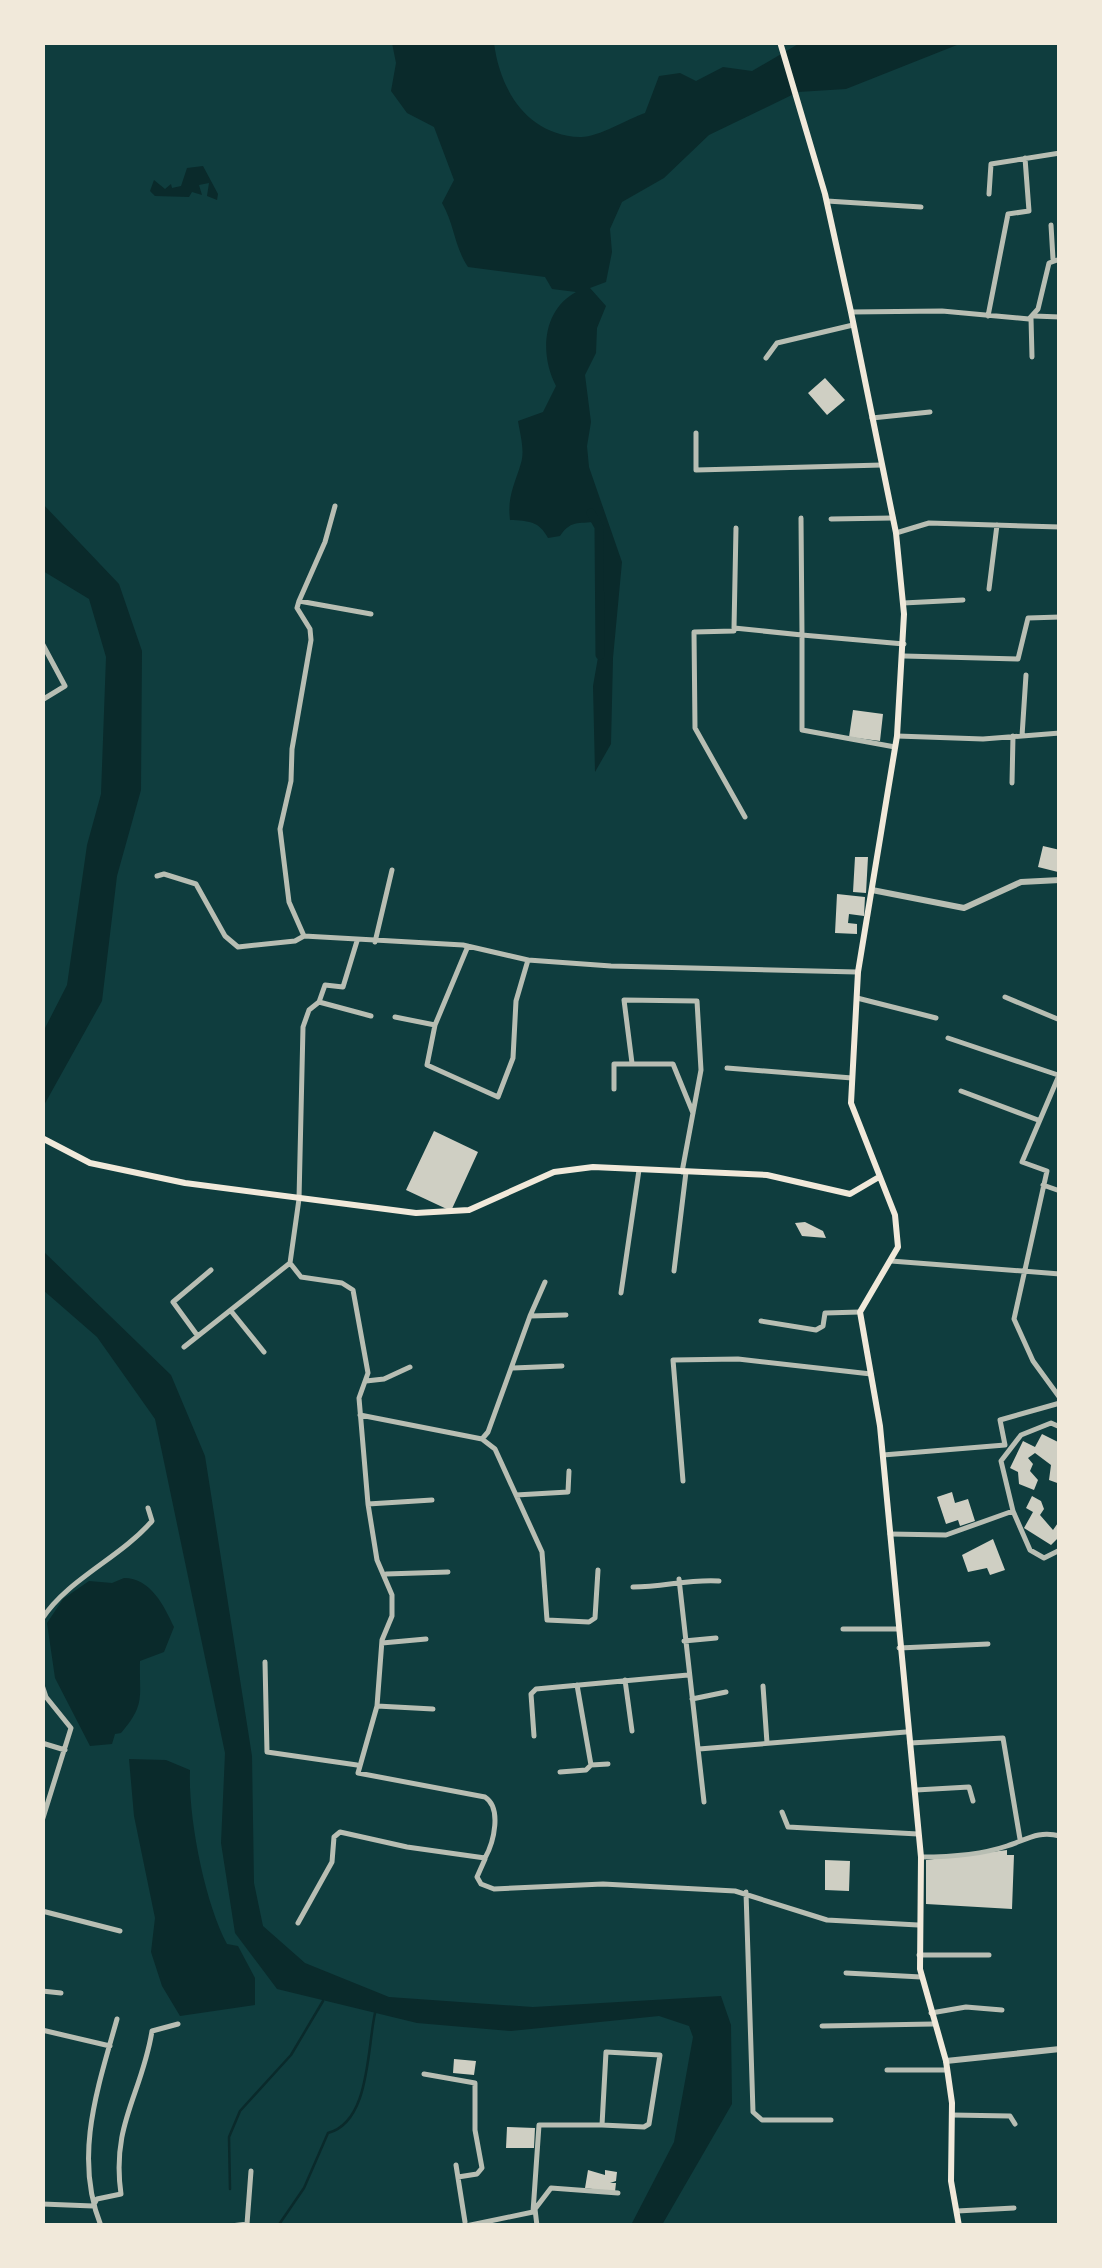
<svg xmlns="http://www.w3.org/2000/svg" width="1102" height="2268" font-family="Commissioner,sans-serif">
	<style>
		.water { fill: #0a2a2b }
		.lines { fill: none; stroke-linecap: round; stroke-linejoin: round }
		.stream { stroke: #0a2a2b; stroke-width: 2.5 }
		.canal { stroke: #0a2a2b; stroke-width: 9 }
		.building { fill: #cfcfc3 }
		.minor { stroke: #b8beb3; stroke-width: 5 }
		.tertiary { stroke: #b8beb3; stroke-width: 6 }
		.secondary { stroke: #f1e9da; stroke-width: 6 }
	</style>
	<rect width="100%" height="100%" fill="#0f3d3e"/>
	<path class="water" d="M392,43h102c6,47 33,92 86,94 17,1 47,-18 65,-24l14,-37 21,-3 16,8 27,-14 29,4 48,-28h162l-116,46 -48,3 -89,43 -45,43 -42,24 -12,27 2,23 -6,30 -16,6 16,18 -9,22 -1,25 -11,22 6,47 -4,24 2,21 33,95 -9,96 -2,86 -16,28 -2,-86 8,-46 2,-114 -4,-5c-18,4 -27,-3 -39,15l-12,2c-9,-17 -19,-17 -38,-18 -3,-24 5,-36 11,-57 4,-13 -1,-29 -3,-42l25,-9 13,-26c-17,-33 -13,-76 20,-94l-24,-3 -7,-12 -77,-10c-14,-21 -13,-41 -26,-64l12,-23 -20,-53 -27,-14 -16,-22 5,-28z
		M203,166l15,28 -1,6 -10,-4 2,-13 -10,2 3,10 -10,-3 -3,5 -34,-1 -5,-5 4,-11 11,9 6,-5 1,4 9,-2 6,-18z
		M42,503l77,81 23,67 -1,139 -24,86 -15,125 -59,106v-75l24,-47 20,-140 14,-51 5,-137 -17,-58 -46,-28z
		M42,1250l129,125 34,81 47,300 2,127 9,43 42,37 84,34 144,10 188,-11 10,29 1,79 -70,121h-31l43,-83 19,-105 -4,-11 -30,-10 -148,15 -94,-8 -140,-34 -42,-56 -14,-90 4,-90 -70,-334 -58,-82 -54,-47z
		M124,1578c27,0 40,28 50,49l-10,25 -24,9c-1,36 6,43 -19,72l-6,1 -3,10 -22,2 -35,-68 -8,-55 16,-24 26,-18 23,2z
		M129,1759l37,1 24,10c-2,48 15,133 37,174l11,2 17,32v27l-75,11 -18,-30 -11,-34 4,-34 -21,-102z"/>
	<g class="lines">
		<path class="stream" d="M230,2189l-1,-52 11,-26 51,-56 32,-54
			M278,2226l26,-38 24,-55c42,-11 39,-84 47,-120"/>
		<path class="canal" d="M591,513l8,14 1,128"/>
	</g>
	<path class="building" d="M825,378l20,22 -18,15 -19,-22z
		M853,710l30,4 -3,27 -31,-4z
		M1043,846l17,4 -2,22 -20,-5z
		M855,857h13l-2,36 -13,-1z
		M837,894l28,3 -1,19 -15,-2 -1,9 9,1v10l-22,-1z
		M434,1131l44,21 -27,59 -45,-21z
		M805,1222l18,9 3,7 -24,-2 -7,-13z
		M1042,1434l18,9v41l-11,-4 2,-15 -16,-12 -7,5 5,6 -3,7 8,9 -4,10 -15,-6 -1,-12 -8,-4 13,-27 12,6z
		M952,1492l3,11 13,-4 7,22 -15,5 -2,-6 -12,4 -9,-27z
		M1032,1496l9,5 3,8 -4,6 13,15 7,-10v16l-9,9 -27,-17 9,-16 -7,-4z
		M993,1539l12,31 -15,5 -3,-7 -19,4 -6,-17z
		M1007,1850v5h7l-2,54 -86,-5v-44z
		M825,1860l25,1 -1,30 -24,-1z
		M454,2059l22,2 -2,14 -21,-2z
		M507,2127l28,1 -1,20h-28z
		M588,2170l17,5v-5l12,2 -1,9 -6,2h6l-1,9 -30,-4z"/>
	<g class="lines">
		<path class="minor" d="M989,194l2,-30 69,-11
			M827,201l94,6
			M1051,225l2,34
			M851,312l91,-1 87,8 9,-10 11,-46 11,-4
			M988,316l20,-102 21,-3 -4,-53
			M1034,316l26,1
			M1031,318l1,39
			M766,358l11,-15 76,-18
			M872,418l58,-6
			M696,433v37l186,-5
			M801,518l1,117 102,9
			M831,519l62,-1
			M736,528l-2,100 68,7v95l93,17
			M896,533l33,-10 131,4
			M989,589l8,-64
			M299,601l26,-59 10,-36
			M903,603l60,-3
			M371,614l-72,-13 -2,7 13,21 1,11 -19,109 -1,32 -11,48 9,73 15,34 159,9 65,15 83,6 246,6
			M734,631l-40,1 1,96 50,89
			M42,643l23,43 -23,14
			M904,656l114,3 10,-41 32,-1
			M897,736l86,3 77,-6
			M1022,736l4,-61
			M1012,783l1,-47
			M157,876l7,-2 32,10 29,52 13,11 57,-6 9,-5
			M375,942l17,-72
			M468,946l-33,79 -8,40 71,32 15,-39 3,-57 12,-41
			M1005,997l55,23
			M857,998l79,20
			M319,1002l6,-17 18,2 14,-46
			M395,1017l40,8
			M948,1038l110,37
			M632,1063l-8,-63 73,1 4,69 -19,102
			M727,1068l125,10
			M1060,1073l-38,89 25,9 -33,148 19,42 27,37
			M614,1089v-25h59l20,49
			M961,1091l77,29
			M1043,1185l17,6
			M891,1261l169,13
			M674,1271l12,-99
			M621,1293l18,-123
			M231,1311l33,41
			M530,1316l15,-34
			M761,1321l55,9 7,-4 2,-13 35,-1
			M197,1335l-24,-33 38,-32
			M184,1347l106,-84
			M513,1368l49,-2
			M366,1381l18,-2 26,-12
			M360,1415l122,24 13,10 47,103 5,68 42,2 6,-4 3,-48
			M482,1439l6,-7 42,-116 36,-1
			M883,1455l122,-10 -5,-25 60,-17
			M683,1481l-10,-121 65,-1 133,15
			M516,1495l52,-3 1,-21
			M368,1504l64,-4
			M1013,1511l-12,-50 20,-26 30,-12 9,4
			M890,1534l56,1 67,-24 17,39 14,8 16,-8
			M386,1574l62,-2
			M679,1579l25,223
			M633,1587c31,0 55,-8 86,-6
			M42,1619c26,-40 78,-61 110,-98l-4,-13
			M843,1629h55
			M684,1641l32,-3
			M382,1643l44,-4
			M899,1648l89,-4
			M265,1662l2,90 90,13
			M625,1680l7,51
			M42,1685l4,12 25,31 -29,93
			M763,1686l4,57
			M692,1699l34,-7
			M377,1706l56,3
			M534,1736l-3,-42 5,-5 152,-14
			M42,1743l23,7
			M910,1743l93,-5 17,101
			M699,1749l207,-17
			M591,1765l17,-1
			M560,1772l26,-2 5,-5 -14,-80
			M916,1790l53,-3 4,14
			M782,1812l6,15 130,7
			M921,1857c28,0 59,-2 86,-11 19,-6 31,-16 53,-10
			M485,1859l-8,18 4,7 13,5 109,-5 132,7 92,29 91,5
			M746,1892l7,220 9,8h69
			M42,1911l78,20
			M298,1923l34,-61 2,-25 6,-5 67,15 78,11c9,-16 17,-50 0,-61l-127,-24 19,-67 5,-66 10,-24v-21l-15,-35 -9,-56 -9,-106 9,-25 -15,-83 -11,-7 -41,-6 -11,-14 9,-64 4,-172 6,-17 10,-8 52,14
			M919,1955h70
			M846,1973l75,4
			M42,1991l19,2
			M931,2013l35,-6 36,3
			M822,2026l111,-2
			M42,2030l68,16
			M887,2070h60
			M424,2074l51,9v47l7,38 -5,6 -19,3
			M42,2109v29
			M952,2115l58,1 5,8
			M456,2165l9,57
			M42,2204l51,2 4,-7 24,-5c-10,-70 21,-100 31,-163l26,-7
			M957,2211l57,-3
			M101,2226c-28,-69 -3,-139 16,-207
			M231,2226l16,-2 4,-53
			M466,2226l67,-14 6,-87h63l4,-73 54,3 -11,69 -5,3 -42,-2
			M537,2226l-2,-17 16,-21 67,5"/>
		<path class="tertiary" d="M872,890l92,18 57,-26 39,-2
			M946,2061l114,-12"/>
		<path class="secondary" d="M780,42l45,152 26,118 45,221 8,81 -7,122 -39,236 -7,131 44,112 3,32 -38,65 20,114 41,431 -1,112 26,92 6,42 -1,78 8,45
			M42,1138l48,25 95,20 231,30 53,-3 85,-38 39,-5 174,8 83,19 29,-17"/>
	</g>
	<rect width="1102" height="2268" fill="none" stroke="#f1e9da" stroke-width="90"/>
</svg>
